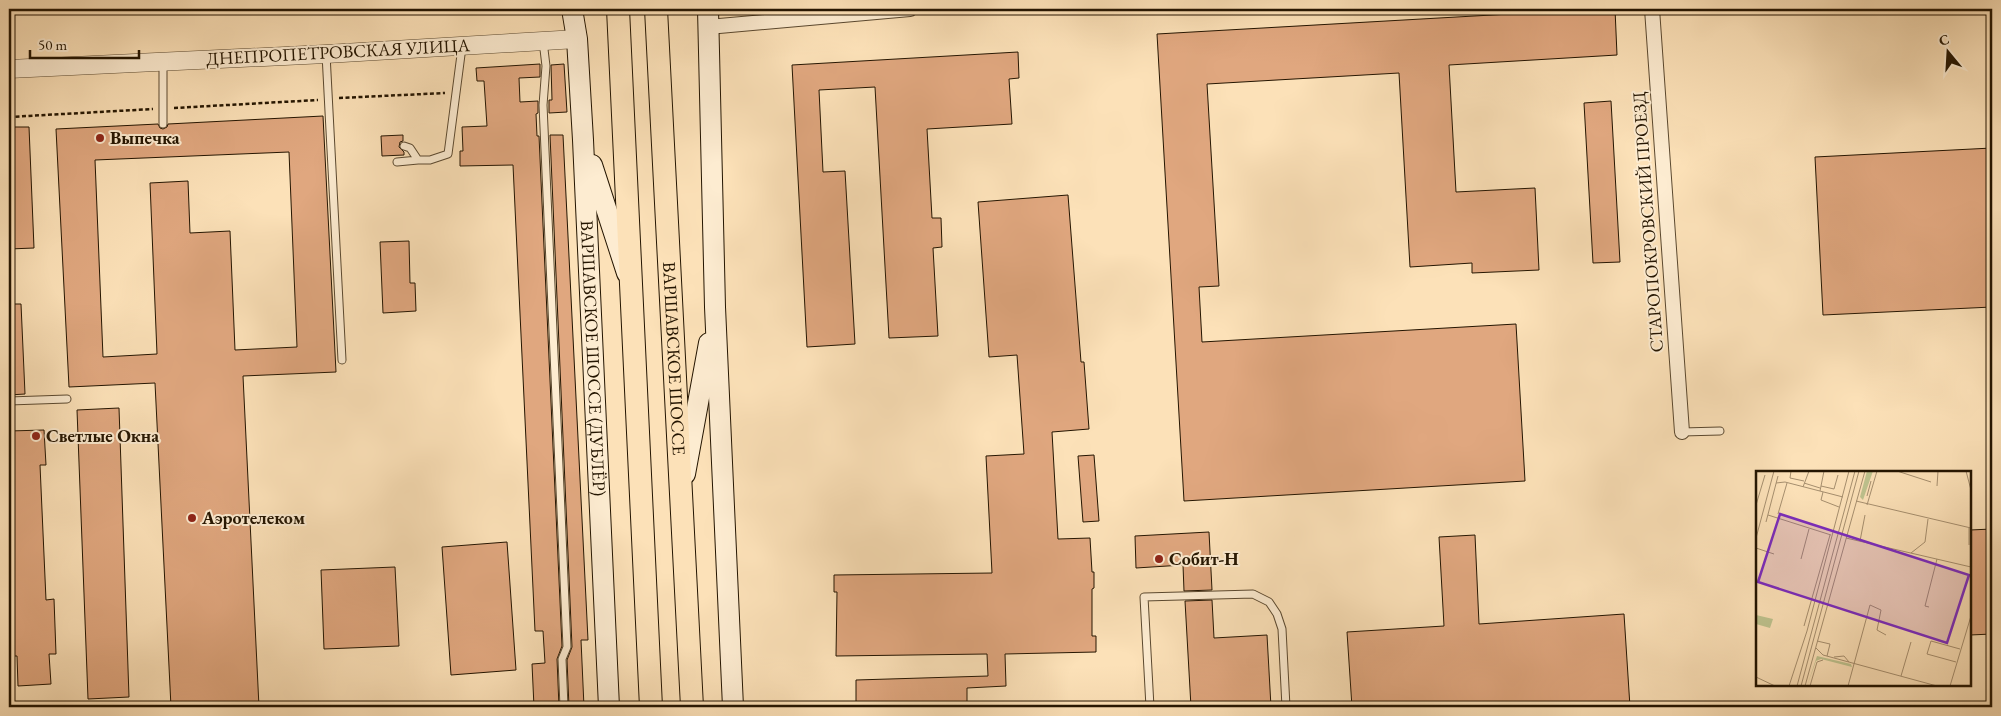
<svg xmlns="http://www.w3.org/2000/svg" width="2001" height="716" font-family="'EB Garamond',serif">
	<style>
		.building { fill: #e0a77f; stroke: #241501; fill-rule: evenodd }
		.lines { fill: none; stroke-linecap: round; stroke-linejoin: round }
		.service-casing { stroke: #5a482f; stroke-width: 9 }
		.minor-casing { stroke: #5a482f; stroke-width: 16 }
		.tertiary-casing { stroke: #5a482f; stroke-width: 19 }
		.secondary-casing { stroke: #241501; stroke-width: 22 }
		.primary-casing { stroke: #241501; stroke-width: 24 }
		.path { stroke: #241501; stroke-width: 2.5; stroke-dasharray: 4 2.5; stroke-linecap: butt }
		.service { stroke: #fdecd1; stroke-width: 7 }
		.minor { stroke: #fdecd1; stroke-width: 14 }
		.tertiary { stroke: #fdecd1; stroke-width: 18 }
		.secondary { stroke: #fdecd1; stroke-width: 20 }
		.primary { stroke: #fce1b8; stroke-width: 22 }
		.poi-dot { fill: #8f2418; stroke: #fdecd1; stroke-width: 2 }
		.labels { text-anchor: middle; stroke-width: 4; stroke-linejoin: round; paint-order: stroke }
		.street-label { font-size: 18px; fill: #241501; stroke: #fdecd1 }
		.poi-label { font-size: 18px; font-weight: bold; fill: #241501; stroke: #fdecd1; text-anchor: start }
		.inset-road { fill: none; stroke: #a68f6f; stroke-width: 1 }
		.view { fill: #7b2cbf; fill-opacity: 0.15; stroke: #7b2cbf; stroke-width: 2.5 }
		.inset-edge { fill: none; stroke: #241501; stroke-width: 2.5 }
	</style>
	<rect width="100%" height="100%" fill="#fce1b8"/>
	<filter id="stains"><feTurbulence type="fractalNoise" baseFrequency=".004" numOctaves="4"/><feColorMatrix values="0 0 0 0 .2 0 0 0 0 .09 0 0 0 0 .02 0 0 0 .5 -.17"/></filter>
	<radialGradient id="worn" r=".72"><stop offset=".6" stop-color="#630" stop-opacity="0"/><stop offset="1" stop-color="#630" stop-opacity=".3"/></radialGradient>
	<path class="building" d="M1598,9h17l2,46 -168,10 7,127 79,-4 4,82 -67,3v-10l-62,4 -11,-194 -192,11 12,202 -20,1 3,55 314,-18 9,157 -341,20 -27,-467z
		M1018,52l1,26 -10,1 3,45 -85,5 5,89h9l1,29 -9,1 5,88 -49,2 -14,-251 -56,3 4,82 22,-1 10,173 -48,3 -15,-282z
		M540,64v13l-21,1 1,24 18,-1v12l-2,1 1,22h2l23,510 -5,13 2,48h-25l-2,-43 13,-1 -2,-32h-8l-22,-466 -53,1v-15h3l-1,-24 25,-1 -3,-45h-7l-1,-13z
		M564,64l3,48 -18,1v-13h3l-1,-35z
		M1611,101l9,161 -27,1 -9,-160z
		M323,116l13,256 -93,4 16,331h-88l-16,-324 -86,4 -13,-258 102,-5 2,4 3,1 4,-2 1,-3zM289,152l8,195 -62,3 -5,-119 -40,2 -2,-52 -38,2 7,171 -54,3 -8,-197z
		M9,127h20l5,121 -25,1z
		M403,135v6l-3,1 -1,5 5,5v3l-22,1 -1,-20z
		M550,135h13l25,505h-7l3,67h-15l-2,-47 5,-13z
		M1992,148v159l-169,8 -8,-158z
		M1068,195l13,167h3l5,67 -37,3 6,107 32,-1 2,34h2v16l-2,1v47h4v16l-91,2 1,32 -39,2v19h-111v-27l132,-4 -1,-22 -151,2 1,-64h-3v-17l158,-2 -6,-117 38,-2 -7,-99 -28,2 -11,-155z
		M409,241l1,42h5l1,28 -33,2 -3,-71z
		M9,304h12l4,90 -16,1z
		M119,408l10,289 -41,2 -11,-289z
		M44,430l2,35h-6l6,135 8,-1 2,55h-7l2,30 -33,2 -1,-30h-8v-225z
		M1094,455l5,66 -16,1 -5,-66z
		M1992,529v105l-22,1v-105z
		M1209,532l3,58 -28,1 -1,-26 -47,3 -1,-32z
		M1475,535l4,89 145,-10 6,93h-278l-5,-75 97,-6 -5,-89z
		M507,542l9,128 -65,5 -9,-128z
		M395,567l4,79 -75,3 -3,-79z
		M1212,600l2,38 53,-3 4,72h-80l-6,-106z"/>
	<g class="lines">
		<defs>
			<path id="service" d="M543,41l3,25 -3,39 24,542 -5,12 2,48
				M326,54l16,306
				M163,124v-62
				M404,146l6,2 8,12h12l18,-6 14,-107
				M397,162l21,-2
				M9,401l58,-2
				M1682,432l38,-1
				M1150,707l-6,-110 109,-3 16,8 8,12 5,15 4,78"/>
			<path id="minor" d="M1652,9l30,423
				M708,27l202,-18"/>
			<path id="tertiary" d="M9,69l317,-15 251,-15"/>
			<g id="secondary">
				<path id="s1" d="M572,9l5,30 6,101 26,567"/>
				<path d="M708,9l7,298 18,400"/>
				<path d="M592,165l35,108"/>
				<path d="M685,474l24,-131"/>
			</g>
			<g id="primary">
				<path d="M618,9l33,698"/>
				<path id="s2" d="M656,9l36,698"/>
			</g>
		</defs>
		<use href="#service" class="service-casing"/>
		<use href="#minor" class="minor-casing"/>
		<use href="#tertiary" class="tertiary-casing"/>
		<use href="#secondary" class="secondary-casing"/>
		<use href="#primary" class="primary-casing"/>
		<path class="path" d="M339,98l106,-5
			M174,108l144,-8
			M9,117l144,-8"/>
		<use href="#service" class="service"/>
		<use href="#minor" class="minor"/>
		<use href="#tertiary" class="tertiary"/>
		<use href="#secondary" class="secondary"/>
		<use href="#primary" class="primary"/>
	</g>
	<g class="poi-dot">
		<circle cx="100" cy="138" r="5"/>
		<circle cx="36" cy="436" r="5"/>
		<circle cx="192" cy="518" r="5"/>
		<circle cx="1159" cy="559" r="5"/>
	</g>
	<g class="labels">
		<g class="street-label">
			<text transform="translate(338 52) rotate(-3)" y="6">ДНЕПРОПЕТРОВСКАЯ УЛИЦА</text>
			<text transform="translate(1648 222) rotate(-94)" y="6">СТАРОПОКРОВСКИЙ ПРОЕЗД</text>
			<text dy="6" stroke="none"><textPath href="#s1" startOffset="350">ВАРШАВСКОЕ ШОССЕ (ДУБЛЁР)</textPath></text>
			<text dy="6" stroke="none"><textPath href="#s2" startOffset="350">ВАРШАВСКОЕ ШОССЕ</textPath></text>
		</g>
		<g class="poi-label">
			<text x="110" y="144">Выпечка</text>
			<text x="46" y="442">Светлые Окна</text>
			<text x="202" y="524">Аэротелеком</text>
			<text x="1169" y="565">Собит-Н</text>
		</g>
	</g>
	<g transform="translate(1756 471)">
		<rect width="215" height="215" fill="#fce1b8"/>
		<path d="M111,0h6l-10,29 -3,-3zM0,144l17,4 -3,9 -14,-4zM61,185l34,8 1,3 -31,-8 -5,2 -9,25z" fill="#bec38f"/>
		<path class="inset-road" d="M35,0l-1,7 14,3M141,0l34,11M210,0l5,19M20,12l9,-1 58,15M48,12l16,5M65,15l13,3 4,-14M181,15l1,-15M47,16l6,-16M64,20l4,-20M67,21l-2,8 18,7M111,25l4,-15M100,30l115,27M0,34l9,-30M111,34l10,-34M22,43l9,-31M12,44l63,20M10,51l12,-46M0,67l18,-67M90,67l125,29M104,70l5,-26M213,74v-17M0,77l18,6M155,82l14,-11 3,-23M45,88l8,-30M173,136l-4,-1 12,-47M48,155l26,-91M61,170l13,3 -3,12M60,177l7,7 114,31M78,186l10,-1 5,6M200,191l-29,-8 4,-13 29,8M145,205l10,-34M0,206l19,9M33,215l18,-55 42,-160M41,215l58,-215M45,215l58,-215M49,215l60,-215M54,215l7,-24 6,-2M92,215l22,-81 11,5 -4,20 9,5M194,215l21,-70"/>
		<path class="view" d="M24,43l189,61 -22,68 -189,-61z"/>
		<rect width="215" height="215" class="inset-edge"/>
	</g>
	<rect width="2001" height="716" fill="none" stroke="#fce1b8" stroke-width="30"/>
	<rect x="10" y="10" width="1981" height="696" fill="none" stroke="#241501" stroke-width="2.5"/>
	<rect x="15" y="15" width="1971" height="686" fill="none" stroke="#241501"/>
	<g transform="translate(1948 52) rotate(342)" stroke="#fdecd1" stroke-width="4" paint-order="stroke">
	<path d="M0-4L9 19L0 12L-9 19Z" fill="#241501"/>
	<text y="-8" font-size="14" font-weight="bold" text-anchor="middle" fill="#241501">С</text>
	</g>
	<path d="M30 50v8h109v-8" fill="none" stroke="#241501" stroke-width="2.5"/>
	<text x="38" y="50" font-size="15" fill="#241501" stroke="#fdecd1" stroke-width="4" paint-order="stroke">50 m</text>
	<rect width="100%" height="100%" filter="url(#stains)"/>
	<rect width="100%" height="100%" fill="url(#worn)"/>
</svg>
